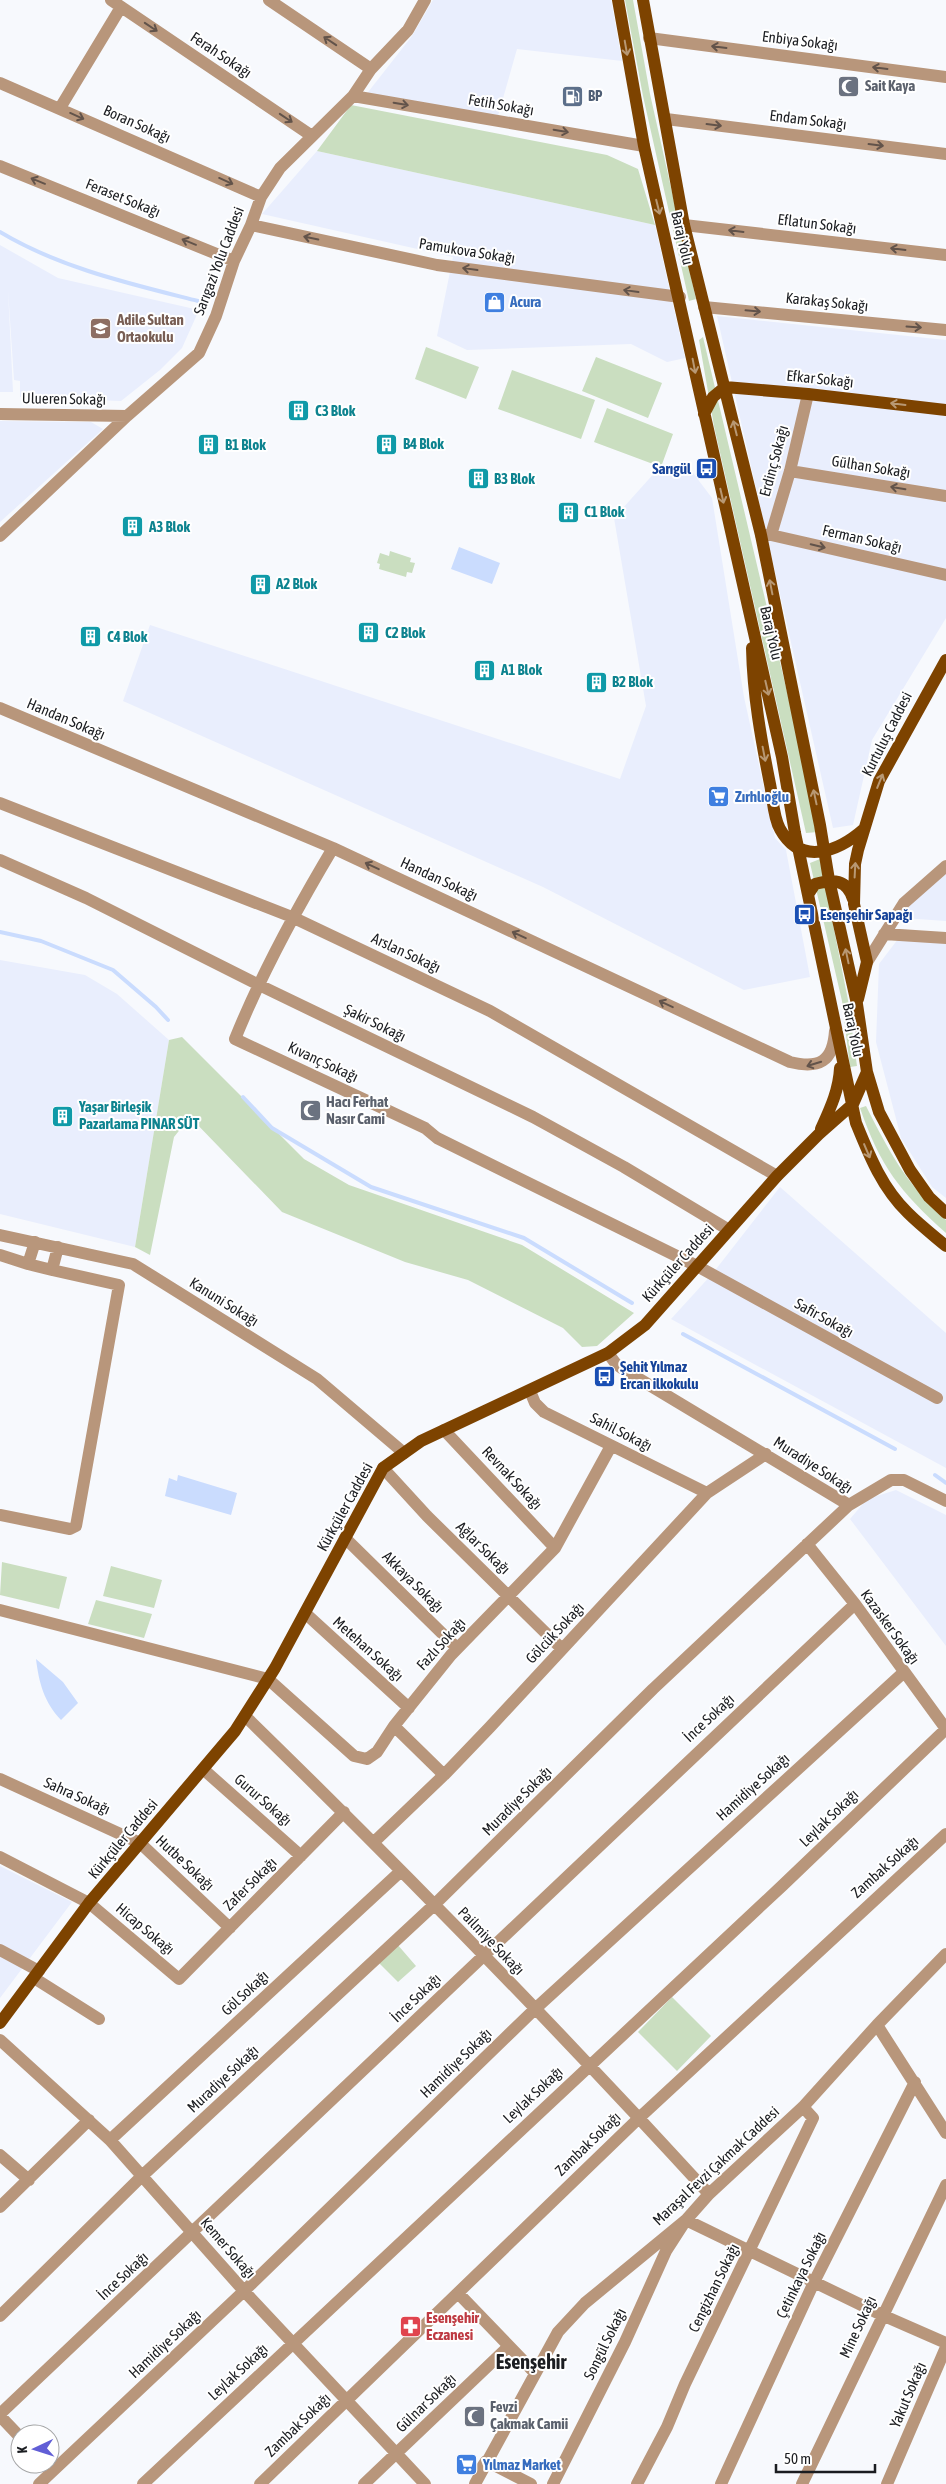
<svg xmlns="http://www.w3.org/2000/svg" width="946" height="2484" font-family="'Asap Condensed',sans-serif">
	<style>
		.built { fill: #e9eefd }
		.green { fill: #cadec0 }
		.water { fill: #cadcfe }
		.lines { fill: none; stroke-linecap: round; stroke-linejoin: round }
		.stream { stroke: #cadcfe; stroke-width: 4 }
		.minor { stroke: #b8967b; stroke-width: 12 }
		.major { stroke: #7d4300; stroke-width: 12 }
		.oneway { stroke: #62534a }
		.oneway2 { stroke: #b89873 }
		.labels { text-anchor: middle; stroke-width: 4; stroke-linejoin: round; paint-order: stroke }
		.street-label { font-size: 15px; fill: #1b1d21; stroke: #fff }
		.worship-label { font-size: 15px; font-weight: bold; fill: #5b616d; stroke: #fff; text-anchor: start }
		.service-label { font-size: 15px; font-weight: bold; fill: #4e5e75; stroke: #fff; text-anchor: start }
		.shop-label { font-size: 15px; font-weight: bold; fill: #366cbe; stroke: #fff; text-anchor: start }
		.education-label { font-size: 15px; font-weight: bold; fill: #785e54; stroke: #fff; text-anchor: start }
		.culture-label { font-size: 15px; font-weight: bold; fill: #0d838f; stroke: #fff; text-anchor: start }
		.transit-label { font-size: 15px; font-weight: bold; fill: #164399; stroke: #fff; text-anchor: start }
		.health-label { font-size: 15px; font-weight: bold; fill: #be3a42; stroke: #fff; text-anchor: start }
		.district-label { font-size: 20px; font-weight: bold; fill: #1b1d21; stroke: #fff }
	</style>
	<rect width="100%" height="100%" fill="#f7f9fd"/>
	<path class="built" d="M433,0h178l11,61 -105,-12 -21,74 -131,-27 47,-60z
		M317,151l338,74 30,133 -18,4 -36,-18 -164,6 -30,-14 16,-79 -191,-43z
		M0,245l58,33 141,32 -17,38 -22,22 -39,31 -101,-4v-16l-6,-1 -6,-90 5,102h-13z
		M717,316l229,24v278l-74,122 -19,85 -20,3z
		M0,421l91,1 12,7 -103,93z
		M690,469l22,29 32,199 31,141 11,12 24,127 -66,13 -201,-103 -420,-186 27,-76 470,154 26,-73 -32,-188 43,-48z
		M946,871v50l-43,-3 4,-13z
		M898,939l48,4v255l-14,-11 -31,-49 -25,-96 3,-78z
		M0,960l85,15 32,19 52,46 -34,207 -135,-33z
		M780,1187l166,146v135l-275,-149 42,-46z
		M896,1490l50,25v131l-96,-127 17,-20z
		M0,1866l72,36 -72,96z"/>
	<path class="green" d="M625,0h8l17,94 46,205 -7,2 -46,-205z
		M351,105l256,50 31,14 17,56 -338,-74z
		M703,337l89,376 26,119 -12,1 -92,-407 -15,-86z
		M426,347l53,20 -13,32 -51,-20z
		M596,357l66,26 -14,35 -66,-27z
		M512,370l83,30 -14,39 -83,-30z
		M607,408l66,26 -12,33 -67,-25z
		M390,551l21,7 -1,4 5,1 -3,10 -5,-1 -1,5 -27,-8 1,-5 -3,-1 3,-10 9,3z
		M820,859l28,141 9,66 -7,1 -8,-66 -32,-138z
		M182,1037l122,122 45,26 173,60 112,68 -37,33 -15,1 -19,-19 -95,-48 -63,-18 -123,-50 -92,-95 -16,20 -24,118 -15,-8 34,-207z
		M866,1106c24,47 40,78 80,114v13c-46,-41 -66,-67 -86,-125z
		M2,1562l65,15 -8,32 -59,-14z
		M111,1566l51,14 -8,28 -51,-12z
		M96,1600l56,14 -8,24 -56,-14z
		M397,1944l19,22 -18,16 -19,-19z
		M672,1997l39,39 -34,35 -39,-39z"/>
	<path class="water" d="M459,547l41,16 -8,21 -41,-15z
		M178,1475l59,18 -6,22 -66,-19 4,-18 8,3z
		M36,1659l27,23 15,21 -17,17c-17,-18 -22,-37 -25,-61z"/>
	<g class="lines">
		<path class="stream" d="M0,232c60,36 131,52 198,69
			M0,932l41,9 72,29 43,37 12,13
			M243,1097l29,31 99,59 153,51 108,65
			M683,1334l212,115
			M935,1475l11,8"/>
		<path class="minor" d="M111,0l201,136
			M269,0l102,69
			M649,38l297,39
			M0,83l261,114
			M353,96l291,50
			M60,108l61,-101
			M666,119l280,35
			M0,166l234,95
			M251,225l186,40 243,32
			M684,225l262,30
			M704,307l242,23
			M0,414l127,2
			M790,471l156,25
			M761,535h10l175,40
			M771,535l19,-64 18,-77
			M0,536l127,-120 72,-63 17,-37 18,-55 17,-36 10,-28 19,-29 73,-72 18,-27 37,-39 17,-30
			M0,708l333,140 457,214c29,7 43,0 45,-31
			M0,803l292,114 198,94 287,165
			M333,848c-37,62 -71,124 -98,191l190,89 12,10 260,128 240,132
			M0,860l86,38 171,86 276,133 91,50 105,63
			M884,934l62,4
			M867,962l37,-59 42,-37
			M0,1235l133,29 184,115 87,74
			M0,1255l28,9 7,-22
			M28,1264l24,6
			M608,1353l8,11 10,7 223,134
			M530,1391l5,12 9,9 163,81
			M444,1430l111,118
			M383,1468l44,48 135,133
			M0,1515l70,14 6,-3 43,-241 -67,-15 6,-23
			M345,1538l112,110
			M807,1544l48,60 91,125
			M0,1610l268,69 86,77 13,3 10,-7 17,-26 57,-71 104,-107 56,-102
			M305,1613l104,95
			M245,1716c159,155 314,314 464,478
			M394,1726l50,49
			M203,1769l98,87
			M0,1779l140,64 90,85
			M374,1842l70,-67 46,-48 217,-234 59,-39
			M0,1857l89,46 90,76 165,-167
			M0,1950l39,21
			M34,1978l65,41
			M877,2025l69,108
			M0,2040l110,100 134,151 181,193
			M110,2140l291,-269
			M0,2155l29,25
			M0,2207l89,-87
			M458,2293l77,80
			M0,2316l142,-140 292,-271 219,-216 196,-184 42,-25h13l42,21
			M0,2414l855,-810
			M0,2416l20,21
			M482,2467l4,-6 45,23
			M39,2484l205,-193 291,-282 368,-336
			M143,2484l640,-599 163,-156
			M260,2484l379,-366 307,-284
			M364,2484l145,-138
			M475,2484l83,-152 27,-29 101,-83 23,-26 94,-87 74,-82 69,-71
			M553,2484l72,-142 41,-91 20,-31 196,95 64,28
			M637,2484l30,-57 18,-43 128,-266 -10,-11
			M721,2484l94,-204 100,-198
			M802,2484l144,-299
			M887,2484l59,-137"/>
		<path class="major" d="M618,0l26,146 138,611 13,76 61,290c13,32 26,65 52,90 12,12 25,22 38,33
			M643,0l41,225 77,310 59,290 9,55 28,124 10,68 12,40 31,58 19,27 17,16
			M704,414l9,-17 12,-10 83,7 138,16
			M752,648c1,47 9,91 18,136 3,14 3,33 10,45 21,38 59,22 84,0
			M809,893l6,-9c18,-5 32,-5 38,15
			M858,999l9,-37 -13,-58 1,-40 3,-14 21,-69 67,-121
			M821,1129c9,-20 18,-39 19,-61
			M0,2023l89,-120 146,-172 40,-63 108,-200 38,-27 187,-88 37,-28 132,-149 42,-42 34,-30 14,-32"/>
	</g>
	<defs><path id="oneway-shaft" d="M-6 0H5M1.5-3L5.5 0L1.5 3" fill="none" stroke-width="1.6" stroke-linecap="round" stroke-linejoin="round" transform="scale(1.25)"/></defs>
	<g class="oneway">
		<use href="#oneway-shaft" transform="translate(151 27) rotate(34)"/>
		<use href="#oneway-shaft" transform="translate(330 41) rotate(-146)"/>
		<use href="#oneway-shaft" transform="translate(719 47) rotate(-173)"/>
		<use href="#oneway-shaft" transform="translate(880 68) rotate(-173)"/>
		<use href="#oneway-shaft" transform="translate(401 104) rotate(10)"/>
		<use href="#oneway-shaft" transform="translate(77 116) rotate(24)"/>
		<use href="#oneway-shaft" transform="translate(286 118) rotate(34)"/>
		<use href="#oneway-shaft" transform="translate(714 125) rotate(7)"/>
		<use href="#oneway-shaft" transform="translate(561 131) rotate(10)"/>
		<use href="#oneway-shaft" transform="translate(876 145) rotate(7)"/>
		<use href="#oneway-shaft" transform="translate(38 181) rotate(-158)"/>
		<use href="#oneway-shaft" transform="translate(226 181) rotate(24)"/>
		<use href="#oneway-shaft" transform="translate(736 231) rotate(-173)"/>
		<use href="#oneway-shaft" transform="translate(311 238) rotate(-168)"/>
		<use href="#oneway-shaft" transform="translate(189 242) rotate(-158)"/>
		<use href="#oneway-shaft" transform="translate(898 249) rotate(-173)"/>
		<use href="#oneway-shaft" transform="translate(470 269) rotate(-172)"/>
		<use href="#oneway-shaft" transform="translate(631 291) rotate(-172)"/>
		<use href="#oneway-shaft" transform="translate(753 311) rotate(5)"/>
		<use href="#oneway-shaft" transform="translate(914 327) rotate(4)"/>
		<use href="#oneway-shaft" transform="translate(898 488) rotate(-171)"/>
		<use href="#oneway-shaft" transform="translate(818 546) rotate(13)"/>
		<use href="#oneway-shaft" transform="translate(372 866) rotate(-155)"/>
		<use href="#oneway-shaft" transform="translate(519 935) rotate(-155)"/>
		<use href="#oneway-shaft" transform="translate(666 1004) rotate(-155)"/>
		<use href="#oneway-shaft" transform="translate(814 1064) rotate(163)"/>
	</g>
	<g class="oneway2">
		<use href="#oneway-shaft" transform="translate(626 48) rotate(80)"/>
		<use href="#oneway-shaft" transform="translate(658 207) rotate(76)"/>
		<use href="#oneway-shaft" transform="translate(694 366) rotate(79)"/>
		<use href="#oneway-shaft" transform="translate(898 404) rotate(-173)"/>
		<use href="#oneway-shaft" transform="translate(735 428) rotate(-104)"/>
		<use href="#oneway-shaft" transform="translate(722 496) rotate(77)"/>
		<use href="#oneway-shaft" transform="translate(771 587) rotate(-101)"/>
		<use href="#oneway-shaft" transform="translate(767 688) rotate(77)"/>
		<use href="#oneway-shaft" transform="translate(764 754) rotate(79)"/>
		<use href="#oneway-shaft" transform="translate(880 781) rotate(-68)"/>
		<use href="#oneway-shaft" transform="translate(815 797) rotate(-102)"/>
		<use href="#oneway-shaft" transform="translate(855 870) rotate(-87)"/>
		<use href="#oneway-shaft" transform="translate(847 956) rotate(-102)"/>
		<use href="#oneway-shaft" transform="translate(867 1151) rotate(67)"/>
	</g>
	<defs>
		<symbol id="mosque-square" viewBox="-11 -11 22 22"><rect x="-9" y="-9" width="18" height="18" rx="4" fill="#6b7280" stroke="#fff"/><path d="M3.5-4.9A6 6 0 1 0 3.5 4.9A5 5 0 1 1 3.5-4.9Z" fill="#fff"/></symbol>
		<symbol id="fuel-square" viewBox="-11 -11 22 22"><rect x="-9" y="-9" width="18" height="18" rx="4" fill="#5c6f8a" stroke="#fff"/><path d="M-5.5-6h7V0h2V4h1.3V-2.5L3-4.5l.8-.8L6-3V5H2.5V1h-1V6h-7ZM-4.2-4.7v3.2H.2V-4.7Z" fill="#fff"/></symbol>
		<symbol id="shop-square" viewBox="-11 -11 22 22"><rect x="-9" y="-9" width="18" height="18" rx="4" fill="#3f7fe0" stroke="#fff"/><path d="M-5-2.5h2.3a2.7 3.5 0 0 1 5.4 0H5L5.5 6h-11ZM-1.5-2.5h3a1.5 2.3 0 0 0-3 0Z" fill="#fff"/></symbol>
		<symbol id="school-square" viewBox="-11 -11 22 22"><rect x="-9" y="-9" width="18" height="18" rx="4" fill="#8d6e63" stroke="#fff"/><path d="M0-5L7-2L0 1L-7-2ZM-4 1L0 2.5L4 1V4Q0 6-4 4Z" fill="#fff"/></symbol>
		<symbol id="building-square" viewBox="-11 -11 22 22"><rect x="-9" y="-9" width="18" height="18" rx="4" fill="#0f9aa8" stroke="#fff"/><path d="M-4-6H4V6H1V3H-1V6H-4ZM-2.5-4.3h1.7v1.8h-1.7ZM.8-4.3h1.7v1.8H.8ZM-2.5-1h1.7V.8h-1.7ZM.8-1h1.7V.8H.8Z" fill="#fff"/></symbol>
		<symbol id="bus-square" viewBox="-11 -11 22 22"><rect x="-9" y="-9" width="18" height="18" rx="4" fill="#1a4fb4" stroke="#fff"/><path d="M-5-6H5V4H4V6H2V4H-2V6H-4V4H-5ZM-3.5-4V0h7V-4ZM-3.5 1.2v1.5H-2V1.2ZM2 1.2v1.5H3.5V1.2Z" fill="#fff"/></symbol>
		<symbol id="supermarket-square" viewBox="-11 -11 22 22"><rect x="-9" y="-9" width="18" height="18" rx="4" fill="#3f7fe0" stroke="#fff"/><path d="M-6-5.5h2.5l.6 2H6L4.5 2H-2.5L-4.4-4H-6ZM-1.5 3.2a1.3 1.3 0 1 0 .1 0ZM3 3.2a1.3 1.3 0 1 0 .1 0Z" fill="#fff"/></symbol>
		<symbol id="pharmacy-square" viewBox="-11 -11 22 22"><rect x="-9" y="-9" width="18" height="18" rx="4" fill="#e0444e" stroke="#fff"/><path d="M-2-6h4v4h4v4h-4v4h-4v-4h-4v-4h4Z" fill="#fff"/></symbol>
	</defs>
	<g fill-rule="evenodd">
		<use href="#mosque-square" x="836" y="74" width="25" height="25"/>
		<use href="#fuel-square" x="560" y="84" width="25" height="25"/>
		<use href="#shop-square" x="482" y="290" width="25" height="25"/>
		<use href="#school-square" x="88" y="316" width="25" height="25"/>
		<use href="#building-square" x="286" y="398" width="25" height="25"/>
		<use href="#building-square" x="374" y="432" width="25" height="25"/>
		<use href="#building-square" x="196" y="432" width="25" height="25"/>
		<use href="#bus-square" x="694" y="456" width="25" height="25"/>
		<use href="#building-square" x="466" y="466" width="25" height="25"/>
		<use href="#building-square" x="556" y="500" width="25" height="25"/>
		<use href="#building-square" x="120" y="514" width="25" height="25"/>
		<use href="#building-square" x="248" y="572" width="25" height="25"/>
		<use href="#building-square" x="356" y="620" width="25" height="25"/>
		<use href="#building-square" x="78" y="624" width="25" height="25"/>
		<use href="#building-square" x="472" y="658" width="25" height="25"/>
		<use href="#building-square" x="584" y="670" width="25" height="25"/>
		<use href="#supermarket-square" x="706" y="784" width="25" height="25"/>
		<use href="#bus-square" x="792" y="902" width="25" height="25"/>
		<use href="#mosque-square" x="298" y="1098" width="25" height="25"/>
		<use href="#building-square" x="50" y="1104" width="25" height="25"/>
		<use href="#bus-square" x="592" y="1364" width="25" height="25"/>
		<use href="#pharmacy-square" x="398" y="2314" width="25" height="25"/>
		<use href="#mosque-square" x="462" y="2404" width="25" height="25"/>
		<use href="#supermarket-square" x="454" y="2452" width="25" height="25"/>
	</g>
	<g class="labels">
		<g class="street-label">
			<text transform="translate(800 41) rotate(7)" y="5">Enbiya Sokağı</text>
			<text transform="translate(221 55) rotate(34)" y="5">Ferah Sokağı</text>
			<text transform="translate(501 105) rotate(10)" y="5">Fetih Sokağı</text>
			<text transform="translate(808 120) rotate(7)" y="5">Endam Sokağı</text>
			<text transform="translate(137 124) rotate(24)" y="5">Boran Sokağı</text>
			<text transform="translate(123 198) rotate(22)" y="5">Feraset Sokağı</text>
			<text transform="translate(817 224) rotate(7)" y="5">Eflatun Sokağı</text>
			<text transform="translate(682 238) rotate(77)" y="5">Baraj Yolu</text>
			<text transform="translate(467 251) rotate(9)" y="5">Pamukova Sokağı</text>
			<text transform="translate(219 261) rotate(-69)" y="5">Sarıgazi Yolu Caddesi</text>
			<text transform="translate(827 302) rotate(6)" y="5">Karakaş Sokağı</text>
			<text transform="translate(820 379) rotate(6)" y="5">Efkar Sokağı</text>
			<text transform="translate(64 399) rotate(1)" y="5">Ulueren Sokağı</text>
			<text transform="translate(774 461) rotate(-75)" y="5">Erdinç Sokağı</text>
			<text transform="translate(871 467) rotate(9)" y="5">Gülhan Sokağı</text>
			<text transform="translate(862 539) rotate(13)" y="5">Ferman Sokağı</text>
			<text transform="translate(771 633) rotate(77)" y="5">Baraj Yolu</text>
			<text transform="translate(66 719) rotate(23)" y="5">Handan Sokağı</text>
			<text transform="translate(887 734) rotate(-63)" y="5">Kurtuluş Caddesi</text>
			<text transform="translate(439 879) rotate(25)" y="5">Handan Sokağı</text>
			<text transform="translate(406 953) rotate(25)" y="5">Arslan Sokağı</text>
			<text transform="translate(375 1023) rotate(26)" y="5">Şakir Sokağı</text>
			<text transform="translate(853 1030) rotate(78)" y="5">Baraj Yolu</text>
			<text transform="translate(323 1062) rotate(25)" y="5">Kıvanç Sokağı</text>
			<text transform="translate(678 1263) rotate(-48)" y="5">Kürkçüler Caddesi</text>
			<text transform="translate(224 1302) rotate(32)" y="5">Kanuni Sokağı</text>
			<text transform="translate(824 1318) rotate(29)" y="5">Safir Sokağı</text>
			<text transform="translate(621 1432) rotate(27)" y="5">Sahil Sokağı</text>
			<text transform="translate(813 1465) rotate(33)" y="5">Muradiye Sokağı</text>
			<text transform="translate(512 1478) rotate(47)" y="5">Revnak Sokağı</text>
			<text transform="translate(345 1507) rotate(-61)" y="5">Kürkçüler Caddesi</text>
			<text transform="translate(483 1548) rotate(44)" y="5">Ağlar Sokağı</text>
			<text transform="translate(413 1582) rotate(45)" y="5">Akkaya Sokağı</text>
			<text transform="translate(890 1627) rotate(54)" y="5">Kazasker Sokağı</text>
			<text transform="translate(555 1633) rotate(-47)" y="5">Gölcük Sokağı</text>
			<text transform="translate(441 1644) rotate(-48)" y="5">Fazlı Sokağı</text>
			<text transform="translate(368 1649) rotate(42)" y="5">Metehan Sokağı</text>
			<text transform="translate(709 1718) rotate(-43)" y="5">İnce Sokağı</text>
			<text transform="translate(753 1787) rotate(-42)" y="5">Hamidiye Sokağı</text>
			<text transform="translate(77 1796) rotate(24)" y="5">Sahra Sokağı</text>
			<text transform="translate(263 1800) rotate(41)" y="5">Gurur Sokağı</text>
			<text transform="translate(517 1801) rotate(-45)" y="5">Muradiye Sokağı</text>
			<text transform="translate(829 1818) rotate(-44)" y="5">Leylak Sokağı</text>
			<text transform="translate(123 1839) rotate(-50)" y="5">Kürkçüler Caddesi</text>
			<text transform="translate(185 1863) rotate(43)" y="5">Hutbe Sokağı</text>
			<text transform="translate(885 1867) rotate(-42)" y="5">Zambak Sokağı</text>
			<text transform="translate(250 1884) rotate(-45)" y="5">Zafer Sokağı</text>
			<text transform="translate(145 1929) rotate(40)" y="5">Hicap Sokağı</text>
			<text transform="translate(491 1941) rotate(46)" y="5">Pailmiye Sokağı</text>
			<text transform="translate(245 1993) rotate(-43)" y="5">Göl Sokağı</text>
			<text transform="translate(416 1998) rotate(-44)" y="5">İnce Sokağı</text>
			<text transform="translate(456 2063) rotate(-44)" y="5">Hamidiye Sokağı</text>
			<text transform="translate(223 2079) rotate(-43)" y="5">Muradiye Sokağı</text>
			<text transform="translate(533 2095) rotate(-43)" y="5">Leylak Sokağı</text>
			<text transform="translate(588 2144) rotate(-44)" y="5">Zambak Sokağı</text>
			<text transform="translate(716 2166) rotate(-43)" y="5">Maraşal Fevzi Çakmak Caddesi</text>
			<text transform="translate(228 2248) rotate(49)" y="5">Kemer Sokağı</text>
			<text transform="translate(801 2275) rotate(-64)" y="5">Çetinkaya Sokağı</text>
			<text transform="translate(123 2276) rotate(-43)" y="5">İnce Sokağı</text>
			<text transform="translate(714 2288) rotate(-64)" y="5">Cengizhan Sokağı</text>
			<text transform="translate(858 2327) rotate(-65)" y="5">Mine Sokağı</text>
			<text transform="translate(165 2344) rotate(-43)" y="5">Hamidiye Sokağı</text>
			<text transform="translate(605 2344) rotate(-64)" y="5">Songül Sokağı</text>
			<text transform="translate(238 2372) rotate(-43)" y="5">Leylak Sokağı</text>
			<text transform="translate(908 2395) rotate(-67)" y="5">Yakut Sokağı</text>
			<text transform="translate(426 2403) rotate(-44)" y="5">Gülnar Sokağı</text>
			<text transform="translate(298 2425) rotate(-44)" y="5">Zambak Sokağı</text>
		</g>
		<g class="worship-label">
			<text x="865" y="91">Sait Kaya</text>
			<text x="326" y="1107">Hacı Ferhat<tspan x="326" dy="17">Nasır Cami</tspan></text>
			<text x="490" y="2412">Fevzi<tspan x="490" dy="17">Çakmak Camii</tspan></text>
		</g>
		<g class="service-label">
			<text x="588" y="101">BP</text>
		</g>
		<g class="shop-label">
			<text x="510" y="307">Acura</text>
			<text x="735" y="802">Zırhlıoğlu</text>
			<text x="483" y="2470">Yılmaz Market</text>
		</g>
		<g class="education-label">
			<text x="117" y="325">Adile Sultan<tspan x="117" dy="17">Ortaokulu</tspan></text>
		</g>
		<g class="culture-label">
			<text x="315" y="416">C3 Blok</text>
			<text x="403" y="449">B4 Blok</text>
			<text x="225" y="450">B1 Blok</text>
			<text x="494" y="484">B3 Blok</text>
			<text x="584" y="517">C1 Blok</text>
			<text x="149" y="532">A3 Blok</text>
			<text x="276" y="589">A2 Blok</text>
			<text x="385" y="638">C2 Blok</text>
			<text x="107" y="642">C4 Blok</text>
			<text x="501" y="675">A1 Blok</text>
			<text x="612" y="687">B2 Blok</text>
			<text x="79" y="1112">Yaşar Birleşik<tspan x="79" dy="17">Pazarlama PINAR SÜT</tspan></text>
		</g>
		<g class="transit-label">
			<text x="691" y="474" text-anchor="end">Sarıgül</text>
			<text x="820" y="920">Esenşehir Sapağı</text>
			<text x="620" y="1372">Şehit Yılmaz<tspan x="620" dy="17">Ercan ilkokulu</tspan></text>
		</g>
		<g class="health-label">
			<text x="426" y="2323">Esenşehir<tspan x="426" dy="17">Eczanesi</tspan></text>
		</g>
		<g class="district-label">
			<text x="531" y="2369">Esenşehir</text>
		</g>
	</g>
	<g transform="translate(35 2449) rotate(266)"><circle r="24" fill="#ffffff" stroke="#a4a5a6"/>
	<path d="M0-4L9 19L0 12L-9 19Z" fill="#615ed6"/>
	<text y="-8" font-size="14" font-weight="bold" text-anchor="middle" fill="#1b1d21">K</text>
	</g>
	<path d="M776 2464v8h99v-8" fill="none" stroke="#1b1d21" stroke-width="2.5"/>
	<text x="784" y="2464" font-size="15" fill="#1b1d21" stroke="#ffffff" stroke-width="4" paint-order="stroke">50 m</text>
</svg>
